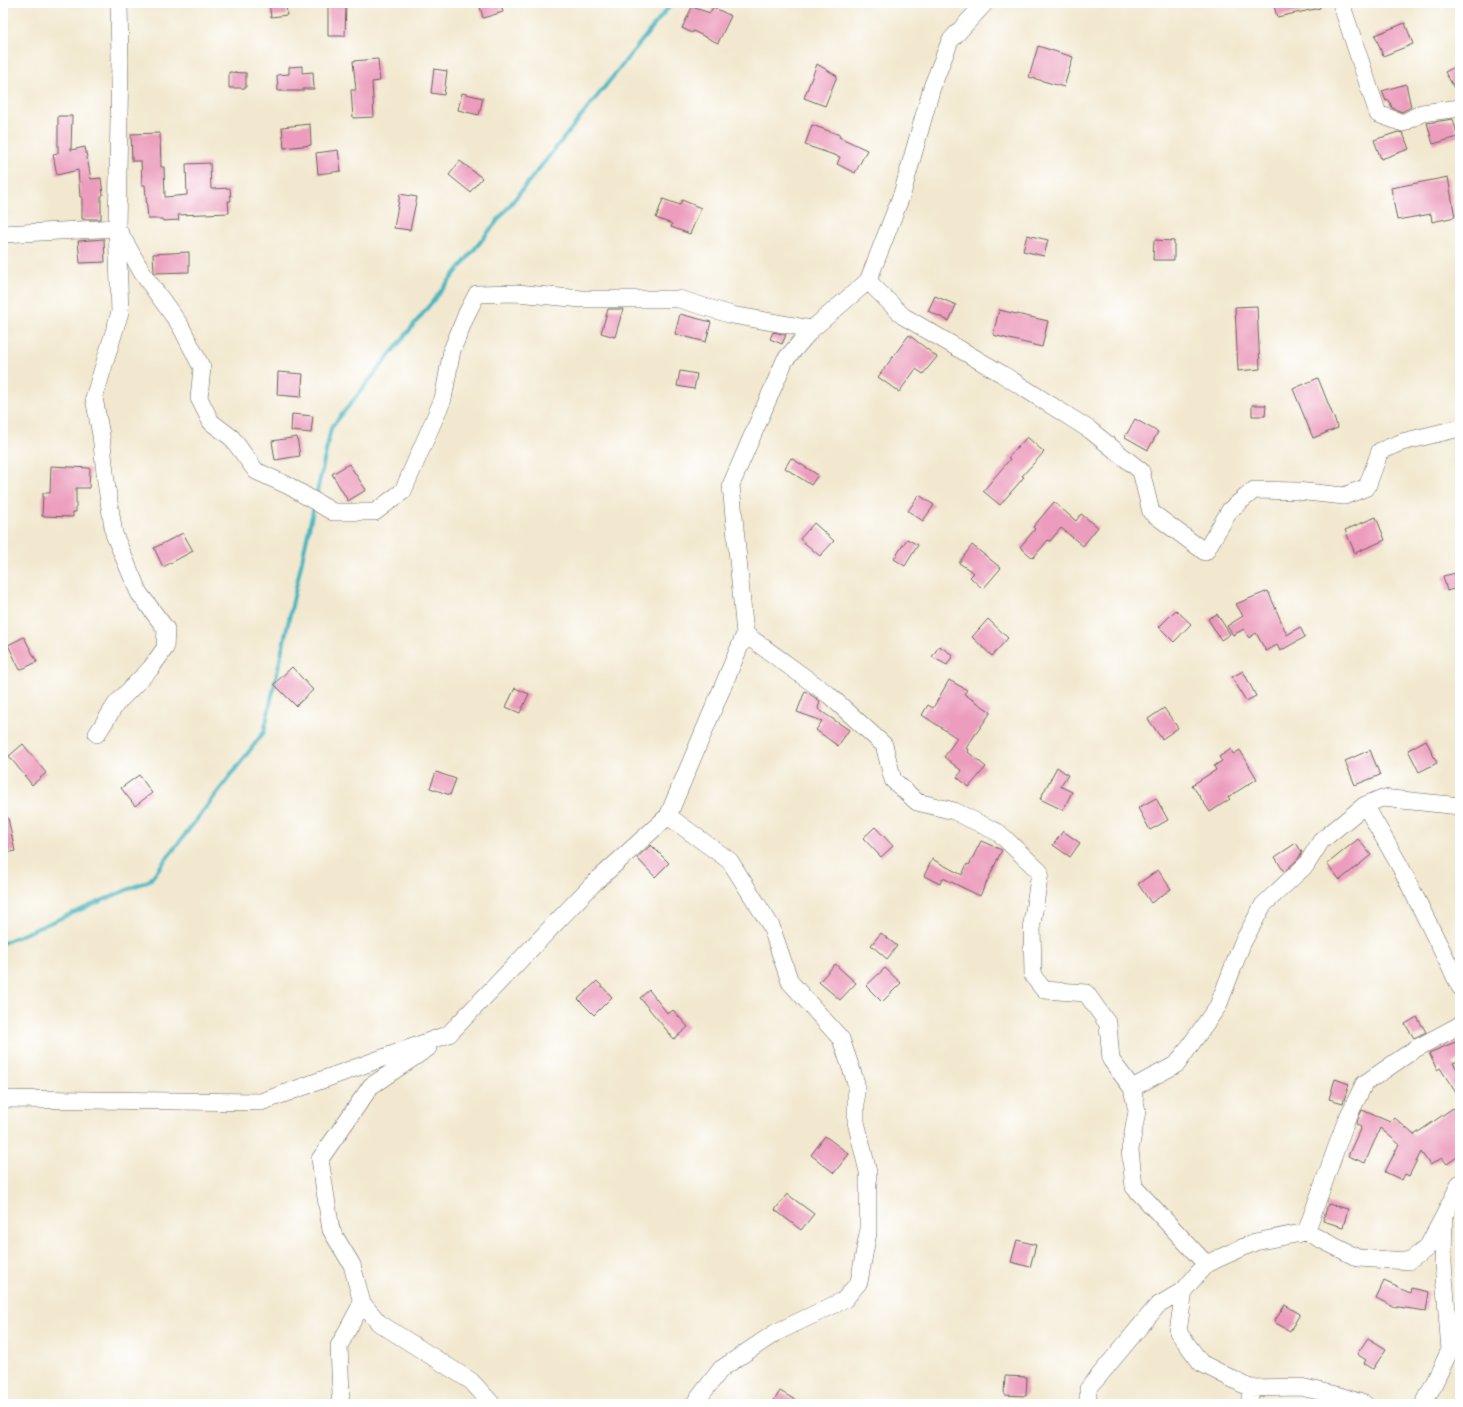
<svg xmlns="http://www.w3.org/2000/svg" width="1463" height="1407" font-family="Itim,sans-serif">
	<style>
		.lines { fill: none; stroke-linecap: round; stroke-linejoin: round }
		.stream { stroke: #46b5c0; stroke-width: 4 }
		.building { fill: #ec9cbc }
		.minor-casing { stroke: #67635b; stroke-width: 18 }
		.minor { stroke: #fff; stroke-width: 17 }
	</style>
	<rect width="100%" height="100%" fill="#fff"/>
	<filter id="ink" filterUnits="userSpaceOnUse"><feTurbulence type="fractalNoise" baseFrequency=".025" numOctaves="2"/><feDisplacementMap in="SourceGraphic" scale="8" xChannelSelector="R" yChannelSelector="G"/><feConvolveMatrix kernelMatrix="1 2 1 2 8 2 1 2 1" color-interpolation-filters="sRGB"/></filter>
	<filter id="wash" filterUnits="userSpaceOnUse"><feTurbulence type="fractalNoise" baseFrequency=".012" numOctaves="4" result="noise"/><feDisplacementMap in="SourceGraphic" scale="16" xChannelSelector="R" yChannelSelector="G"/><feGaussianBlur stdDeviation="0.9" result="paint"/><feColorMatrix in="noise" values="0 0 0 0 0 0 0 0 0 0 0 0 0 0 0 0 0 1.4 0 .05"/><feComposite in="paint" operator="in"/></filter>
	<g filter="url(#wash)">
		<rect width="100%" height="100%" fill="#f2e8cf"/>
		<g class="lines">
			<path class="stream" d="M316,497l15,-69 341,-425
				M3,943l147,-63 114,-148 50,-226"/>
		</g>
		<g id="blocks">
			<path class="building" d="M269,3h17l1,12 -16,2z
				M328,3h18l-1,33h-17z
				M479,3h21l3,9 -20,6z
				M1287,3h32l1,5 -43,9 -3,-11z
				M692,7l18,6 3,-6 18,9 -13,27 -25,-12 -1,2 -10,-5z
				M1405,23l8,21 -30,12 -8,-21z
				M1038,46l35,11 -9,30 -35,-10z
				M378,59l2,22 -8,1 2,35 -21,1 -2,-28h5l-3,-29z
				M817,64l20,12 -12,30 -21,-8z
				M1460,64v34l-15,-26z
				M302,66v7l11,-1 1,17h-11v2h-25l-1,-16 12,-1v-7z
				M434,69l13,2 -3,24 -13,-2z
				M229,72l17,1v15h-17z
				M1406,84l5,23 -9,5 -10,-4 -3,-8 -3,1 -4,-10z
				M462,93l21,5 -4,17 -21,-5z
				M58,116h14l-1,34 14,-3 6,32 10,-1 2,17 -2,1v23h-19v-22h-2l-2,-27 -21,5 -4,-21 5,-1z
				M1453,119l5,18 -25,7 -6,-21z
				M310,124l1,21 -27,3 -2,-21z
				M812,125l28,10 -1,2 28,13 -12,23 -18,-9 3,-7 -35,-12z
				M1398,132l5,1 6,16 -28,10 -7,-19z
				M160,133l1,34h3l1,30 22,-2 -1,-31 24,-1 1,26 19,-1 1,13h-3l1,12 -51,2 1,5 -16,1 -1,-2h-14l-3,-34h-3l-1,-24h-9l-1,-27z
				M338,150l3,21 -23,3 -2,-21z
				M460,161l22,17 -12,14 -21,-17z
				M1448,177l7,40 -23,5 -1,-8 -34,6 -6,-32z
				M400,194l17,3 -7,33 -16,-2z
				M663,199l17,6 2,-5 19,8 -11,26 -19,-7 1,-3 -16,-6z
				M1027,235l21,5 -4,16 -21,-5z
				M104,239l1,23 -25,1 -2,-22z
				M1154,240l20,1v19h-21z
				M189,252v20l-34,1 -1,-1 -1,-18z
				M935,296l21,9 -7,16 -21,-10z
				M1257,306l3,63 -22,2 -3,-64z
				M608,309h15l-8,28 -14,-4z
				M999,310l49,11 -6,26 -49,-12z
				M680,314l31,8 -5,20 -31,-8z
				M773,332l13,3 -4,9 -12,-5z
				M909,335l28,22 -14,17 -7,-5 -17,23 -21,-15z
				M680,371l17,3 -3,15 -17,-3z
				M278,372l25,2 -2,23 -24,-2z
				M1318,378l20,50 -25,10 -20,-49z
				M1252,405h14l-1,11h-13z
				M292,414l21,2 -2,17 -20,-2z
				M1135,419l23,13 -10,18 -23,-13z
				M297,437l3,19 -25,4 -3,-19z
				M1027,437l17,15 -22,24 2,1 -24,28 -17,-14 27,-32 -2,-1z
				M791,458l27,17 -7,10 -26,-17z
				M349,464l17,26 -18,11 -16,-27z
				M51,466l39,2 -1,20h-13v24h-3v5l-31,-1 1,-23h7z
				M919,495l15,10 -11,16 -15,-10z
				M1054,502l22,19 5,-7 17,13 -15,19 -22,-18 -11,13 -2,-1 -15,18 -13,-11 15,-18 -2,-2z
				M1376,517l9,23 -30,13 -10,-23z
				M814,523l20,18 -14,15 -20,-17z
				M183,533l10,18 -30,16 -9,-19z
				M907,539l11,6 -13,21 -11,-7z
				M972,545l29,23 -18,21 -13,-12 4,-4 -15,-10z
				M1460,572v15l-13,4 -4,-15z
				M1268,591l19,44 13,-8 5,10 -25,14 -3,-6 -11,6 -10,-18 -7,5 -5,-9 -11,6 -6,-9 16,-10 -7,-12z
				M1176,610l15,14 -17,18 -15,-15z
				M1217,614l13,20 -9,6 -13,-21z
				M988,619l20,19 -16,18 -20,-19z
				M24,637l13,25 -17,8 -12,-25z
				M939,646l14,9 -6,10 -15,-8z
				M292,667l21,23 -17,16 -22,-22z
				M1243,671l13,25 -10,5 -14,-24z
				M949,680l18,10 -3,4 27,18 -25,36 3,2 -1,2 18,15 -17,20 -12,-10 5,-6 -18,-14 13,-19 -35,-23 6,-10 5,3z
				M515,688l14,6 -9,19 -14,-6z
				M805,691l15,10 -2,8 31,21 -11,16 -22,-16 6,-9 -25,-9z
				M1164,708l14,20 -16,11 -14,-20z
				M1426,740l11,23 -18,9 -11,-22z
				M23,744l23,29 -14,12 -23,-29z
				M1231,749l2,5 7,-4 17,29 -29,18 2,2 -20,13 -18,-27 24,-15 -2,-4 8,-5 -3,-4z
				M1370,750l10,25 -25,10 -10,-24z
				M1057,767l11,8 -8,11 12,6 -9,18 -23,-11z
				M436,772l20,7 -6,16 -20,-7z
				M139,775l13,18 -17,13 -14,-18z
				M1156,798l12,22 -18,10 -12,-22z
				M3,818h5l7,33 -12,3z
				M875,827l18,19 -12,11 -18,-19z
				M1063,831l17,12 -10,14 -17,-12z
				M1358,839l13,16 -31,25 -13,-16z
				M981,841l21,9 -22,46 -37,-18 -3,6 -16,-8 8,-17 30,16 5,-11 2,1z
				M1296,843l6,9 -4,7 -14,13 -9,-15z
				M651,845l18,18 -14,14 -18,-19z
				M1158,870l13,19 -20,14 -13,-19z
				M881,933l16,13 -10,13 -16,-14z
				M835,964l21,19 -16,17 -21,-18z
				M885,968l16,15 -19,19 -16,-16z
				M597,981l15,16 -18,18 -16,-16z
				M649,990l19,24 5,-4 15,17 -14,12 -34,-41z
				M1417,1017l9,15 -12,6 -9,-14z
				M1460,1040v20l-7,3 7,11v25l-20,-31 -3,2 -8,-17z
				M1335,1079l14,5 -6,19 -14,-4z
				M1453,1108l7,10v11l-5,3 5,8v15l-13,9 -5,-6 -12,7 -9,-13 -12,24 -4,-2 -3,6 -17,-8 14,-28 -19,-16 -15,35 -17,-7 13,-29 -5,-3 6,-14 28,12 4,-5 20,18z
				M825,1136l24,18 -15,19 -23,-18z
				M787,1194l27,20 -13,16 -26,-20z
				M1328,1204l20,5 -5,18 -20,-6z
				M1017,1240l19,5 -6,22 -19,-5z
				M1384,1281l26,12 1,-5 18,4 -3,19 -34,-5 -16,-8z
				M1285,1305l15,9 -10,17 -16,-9z
				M1368,1338l18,11 -13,20 -9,-6 2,-3 -9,-6z
				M1005,1376l22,1 -1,19 -22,-1z
				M780,1391l22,13h-30z"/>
		</g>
	</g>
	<g filter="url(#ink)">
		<use href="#blocks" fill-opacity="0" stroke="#67635b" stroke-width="1"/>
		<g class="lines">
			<defs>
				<path id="minor" d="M1341,3l37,111 25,9 19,-10 38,-5
					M3,234l114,-6 3,-167 -1,-58
					M868,281l35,35 99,58 88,56 51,41 10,41 54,40 25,-42 24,-20 43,1 47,5 23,-9 13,-36 22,-9 58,-14
					M745,634l84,61 55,50 9,35 24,22 37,9 45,22 41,39 -8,52 1,52 11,14 42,3 22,31 3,36 21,28 5,23 -7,39 4,37 72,77 -22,26 -6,42 23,31 49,25 51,-1 39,9 25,8
					M97,734l19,-30 35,-36 14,-20 1,-19 -27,-36 -25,-59 -8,-52 -5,-47 -7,-37 26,-86 -3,-84 26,46 37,51 22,43 -3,30 12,24 21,16 24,33 33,15 44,26h42l28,-21 40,-92 9,-49 15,-37 10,-19 40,-1 65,6h97l53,16 80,14
					M1365,805l35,61 60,121
					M668,816l62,45 41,65 19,56 51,57 15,44v39l12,50v61l-9,49 -15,18 -69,33 -54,36 -27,35
					M1132,1088l45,-24 41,-58 24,-62 21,-39 43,-40 15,-24 44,-36 17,-7 78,8
					M3,1099l258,3 188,-68 143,-149 76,-69 77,-182 -14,-149 54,-125 27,-31 56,-48 34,-87 30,-107 18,-46 35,-38
					M1306,1232l40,-111 18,-37 51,-35 45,-24
					M1206,1264l49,-22 51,-10 52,26 51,3 18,-13 17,-32
					M362,1303l17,20 92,58 21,23
					M339,1404l2,-9 -2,-49 23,-43 -10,-38 -21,-35 -11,-71 51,-73 57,-38
					M1088,1404v-15l69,-83 27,-16
					M1250,1404v-16
					M1424,1404l26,-54 -7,-87 1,-47 16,-33"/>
			</defs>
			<use href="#minor" class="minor-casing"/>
			<use href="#minor" class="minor"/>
		</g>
	</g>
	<rect width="1463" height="1407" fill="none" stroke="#fff" stroke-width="16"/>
</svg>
